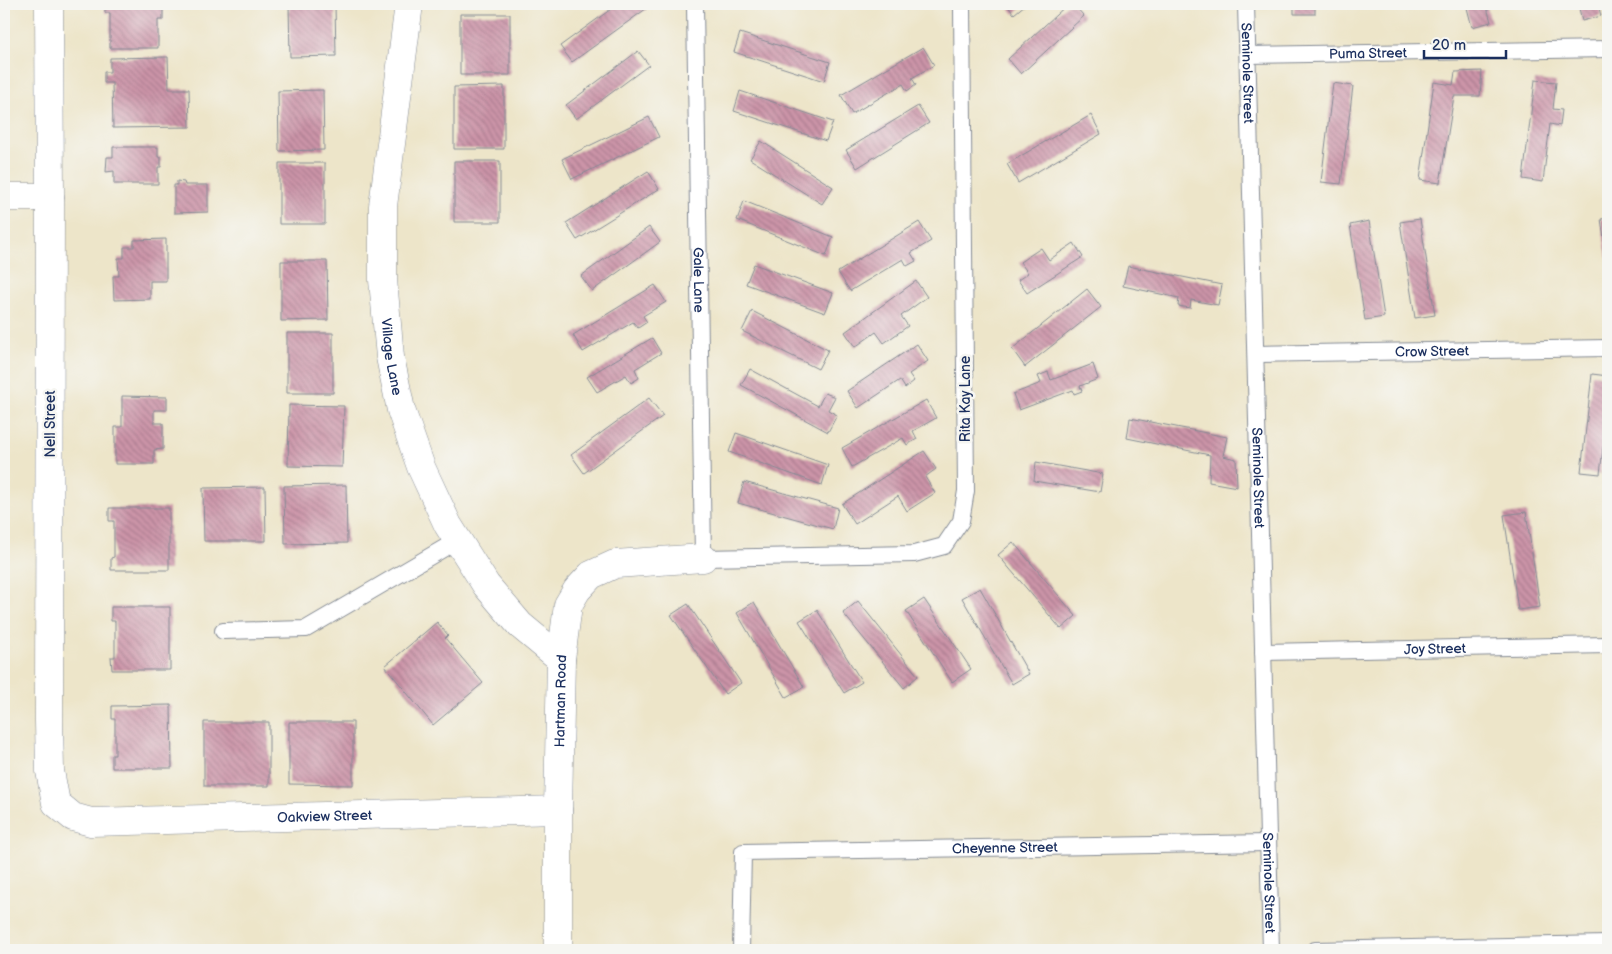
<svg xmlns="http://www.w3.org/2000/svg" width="1612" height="954" font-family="'Balsamiq Sans',sans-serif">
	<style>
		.building { fill: url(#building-back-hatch) }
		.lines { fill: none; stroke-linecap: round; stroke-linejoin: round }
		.service-casing { stroke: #848a94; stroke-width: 18 }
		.minor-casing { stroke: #848a94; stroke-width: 29 }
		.service { stroke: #fff; stroke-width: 16 }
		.minor { stroke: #fff; stroke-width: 28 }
		.labels { text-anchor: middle; stroke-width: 5; stroke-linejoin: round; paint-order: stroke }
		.street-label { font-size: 14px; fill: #1b2f5e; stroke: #f6f6f2 }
	</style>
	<defs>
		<pattern id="building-back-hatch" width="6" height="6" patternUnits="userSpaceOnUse" patternTransform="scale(1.25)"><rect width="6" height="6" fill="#cc94a8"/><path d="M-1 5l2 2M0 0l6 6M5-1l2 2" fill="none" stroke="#a5798c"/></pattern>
	</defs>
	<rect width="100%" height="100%" fill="#f6f6f2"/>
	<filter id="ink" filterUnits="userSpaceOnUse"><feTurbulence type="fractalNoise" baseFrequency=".02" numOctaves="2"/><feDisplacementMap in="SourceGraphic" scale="10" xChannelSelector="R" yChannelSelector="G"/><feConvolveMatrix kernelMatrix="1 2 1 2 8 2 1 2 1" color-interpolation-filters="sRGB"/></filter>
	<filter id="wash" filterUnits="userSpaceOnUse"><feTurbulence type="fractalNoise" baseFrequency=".0096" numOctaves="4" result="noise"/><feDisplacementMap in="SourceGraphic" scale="20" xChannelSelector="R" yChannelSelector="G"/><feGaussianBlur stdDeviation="1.12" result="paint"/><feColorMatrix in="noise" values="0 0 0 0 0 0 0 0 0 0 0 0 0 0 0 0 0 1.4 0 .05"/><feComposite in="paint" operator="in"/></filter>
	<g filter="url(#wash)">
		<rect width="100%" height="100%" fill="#ede5c9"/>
		<g id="blocks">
			<path class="building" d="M105,4h58v16h-5v28h-48v-35h-5z
				M289,4h46l1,52 -46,1z
				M618,4h31l1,2 -78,56 -12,-16z
				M1006,4h20l-12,10z
				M1068,4h5l11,12 -63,58 -13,-15z
				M1294,4h21v10h-21z
				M1466,4h20l5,18 -19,5z
				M1578,4h20l3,12 -19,5z
				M460,14h50v61h-50z
				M740,33l90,29 -6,19 -90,-29z
				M923,47l11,18 -22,13 4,7 -9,6 -4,-7 -51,30 -11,-19z
				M638,51l11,14 -73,54 -10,-14z
				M168,57l1,32h20l1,38 -77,1 -1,-45h-8v-11h6v-14z
				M1482,71l-2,25h-26l-14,87 -20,-3 14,-98 19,3 2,-13z
				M1535,80l21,2 -3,27 9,1 -2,16 -10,-2 -7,58 -20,-3z
				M1333,83l20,3 -12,98 -20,-2z
				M504,86v63h-50v-62z
				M323,90l1,60 -45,1 -1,-60z
				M740,91l93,31 -7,19 -92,-30z
				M918,106l11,17 -72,45 -11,-18z
				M1091,115l10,19 -83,49 -11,-19z
				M649,117l10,20 -87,42 -10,-20z
				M761,141l72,46 -11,17 -72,-45z
				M113,147h45v10h3v10h-3v17h-44v-13l-8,1 1,-15h6z
				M454,161h46v61h-46z
				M279,163h46v61h-46z
				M648,171l11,18 -82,51 -11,-17z
				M177,181l7,1 1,3h23v27l-34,1v-28h3z
				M744,201l89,36 -7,19 -89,-36z
				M1608,218v39h-1l-6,-38z
				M1420,219l15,96 -20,3 -15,-96z
				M1369,221l15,96 -19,3 -15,-95z
				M919,222l12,19 -20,12 5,8 -9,5 -4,-7 -53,32 -12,-19z
				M649,227l11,15 -68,49 -11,-15z
				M166,239v42h-16v18l-36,1 -1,-24h6l-1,-18h6v-11h10v-7z
				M1074,243l9,14 -56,36 -9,-13 10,-7 -8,-11 21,-14 8,12z
				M281,261h46l1,59 -47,1z
				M754,264l79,29 -8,20 -79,-29z
				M1128,266l94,19 -4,20 -27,-5 -1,8 -12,-2 1,-8 -56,-12z
				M916,281l11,16 -26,19 7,10 -24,17 -8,-11 -21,15 -10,-15z
				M655,285l11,17 -23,14 4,6 -9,6 -5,-6 -50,30 -10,-17z
				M1087,289l14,18 -76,60 -13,-18z
				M752,311l76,39 -10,19 -76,-38z
				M287,333h46v60h-46z
				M652,338l9,15 -26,16 4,9 -8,5 -5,-8 -29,17 -10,-15z
				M917,344l11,17 -19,13 5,7 -9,7 -5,-8 -42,28 -11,-17z
				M1093,364l5,15 -18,7 2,5 -8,3 -1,-4 -54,20 -6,-16 28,-11 -3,-7 10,-4 3,8z
				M750,369l68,37 7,-13 10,4 -7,13 9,5 -9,17 -87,-47z
				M1592,374l16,2v30l-8,68 -19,-2z
				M122,396l45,1v13h-13v13h9v26l-9,1v14h-39v-37h7z
				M649,398l14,18 -79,57 -13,-18z
				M926,400l10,18 -23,13 4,8 -10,6 -4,-7 -51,29 -10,-19z
				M289,405l55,1 -2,61 -54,-1z
				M1130,418l97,19 -4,19 13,3 1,28 -28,-5 1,-27 -83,-17z
				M736,433l92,32 -6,20 -93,-33z
				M924,451l12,18 -11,8 10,16 -28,18 -9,-15 -43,28 -13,-20z
				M1036,462l67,12 -3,18 -66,-11z
				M744,482l94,26 -5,21 -95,-26z
				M346,485l1,58 -62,1 -1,-58z
				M265,487l1,54h-62l-1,-53z
				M109,508h60v62h-58v-12l3,-1v-36h-5z
				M1526,512l14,95 -22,3 -14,-95z
				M1013,542l63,74 -15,13 -63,-74z
				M980,588l49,86 -17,10 -50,-86z
				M924,599l47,70 -19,13 -46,-71z
				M858,601l60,75 -14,12 -61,-75z
				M754,602l50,85 -18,10 -49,-84z
				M688,604l53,79 -16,11 -54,-79z
				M111,607h59v63h-58l-1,-13h4v-36h-4z
				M817,610l45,72 -18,11 -45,-72z
				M437,622l11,13 -3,3 38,45 -50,42 -48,-59z
				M171,705l1,63h-60v-13h3v-36h-3v-13z
				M204,722h65v64h-65z
				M289,722h64v63l-64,-1z"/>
		</g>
	</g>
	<g filter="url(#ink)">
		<use href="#blocks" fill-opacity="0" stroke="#848a94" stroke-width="1"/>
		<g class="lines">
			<defs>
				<g id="service">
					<path id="s1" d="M695,4l8,554 211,-4 30,-8 17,-25 5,-30 -4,-487"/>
					<path id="s2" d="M1246,4l25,946"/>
					<path id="s3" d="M1248,55l360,-6"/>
					<path id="s4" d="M1256,354l352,-6"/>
					<path d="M223,631l83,-2 152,-89"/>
					<path id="s5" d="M1263,652l345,-7"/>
					<path id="s6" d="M741,950l2,-98 525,-9"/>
					<path d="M1315,950l293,-6"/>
				</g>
				<g id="minor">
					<path id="s7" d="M49,4l1,193 -1,524 1,50 6,32 17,14 18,5 467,-12"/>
					<path id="s8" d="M409,4l-26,202v74l7,77 11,53 20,57 27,58 38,60 34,40 41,34"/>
					<path d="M4,197h46"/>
					<path id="s9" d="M558,950v-140l3,-151 7,-54 9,-15 14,-15 24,-11 88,-6"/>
				</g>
			</defs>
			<use href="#service" class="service-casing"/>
			<use href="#minor" class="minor-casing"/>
			<use href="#service" class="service"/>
			<use href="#minor" class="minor"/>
		</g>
	</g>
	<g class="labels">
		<g class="street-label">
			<text dy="5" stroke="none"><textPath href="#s3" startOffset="120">Puma Street</textPath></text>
			<text dy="5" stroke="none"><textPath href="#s2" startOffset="69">Seminole Street</textPath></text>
			<text dy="5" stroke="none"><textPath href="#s1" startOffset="276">Gale Lane</textPath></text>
			<text dy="5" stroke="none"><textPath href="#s4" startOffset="176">Crow Street</textPath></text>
			<text dy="5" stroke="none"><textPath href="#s8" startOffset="355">Village Lane</textPath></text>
			<text transform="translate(965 399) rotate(-90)" y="5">Rita Kay Lane</text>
			<text transform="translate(50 424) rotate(-90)" y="5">Nell Street</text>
			<text dy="5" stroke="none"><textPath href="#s2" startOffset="474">Seminole Street</textPath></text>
			<text dy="5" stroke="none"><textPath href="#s5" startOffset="172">Joy Street</textPath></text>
			<text dy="5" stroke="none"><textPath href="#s9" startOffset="249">Hartman Road</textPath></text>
			<text dy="5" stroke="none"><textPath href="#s7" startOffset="1074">Oakview Street</textPath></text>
			<text dy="5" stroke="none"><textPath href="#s6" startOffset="360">Cheyenne Street</textPath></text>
			<text dy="5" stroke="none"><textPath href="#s2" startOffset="879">Seminole Street</textPath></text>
		</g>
	</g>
	<rect width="1612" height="954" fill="none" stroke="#f6f6f2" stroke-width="20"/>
	<path d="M1424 50v8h82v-8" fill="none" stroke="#1b2f5e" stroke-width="2.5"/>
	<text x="1432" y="50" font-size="15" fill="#1b2f5e" stroke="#f6f6f2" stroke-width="4" paint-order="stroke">20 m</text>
</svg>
